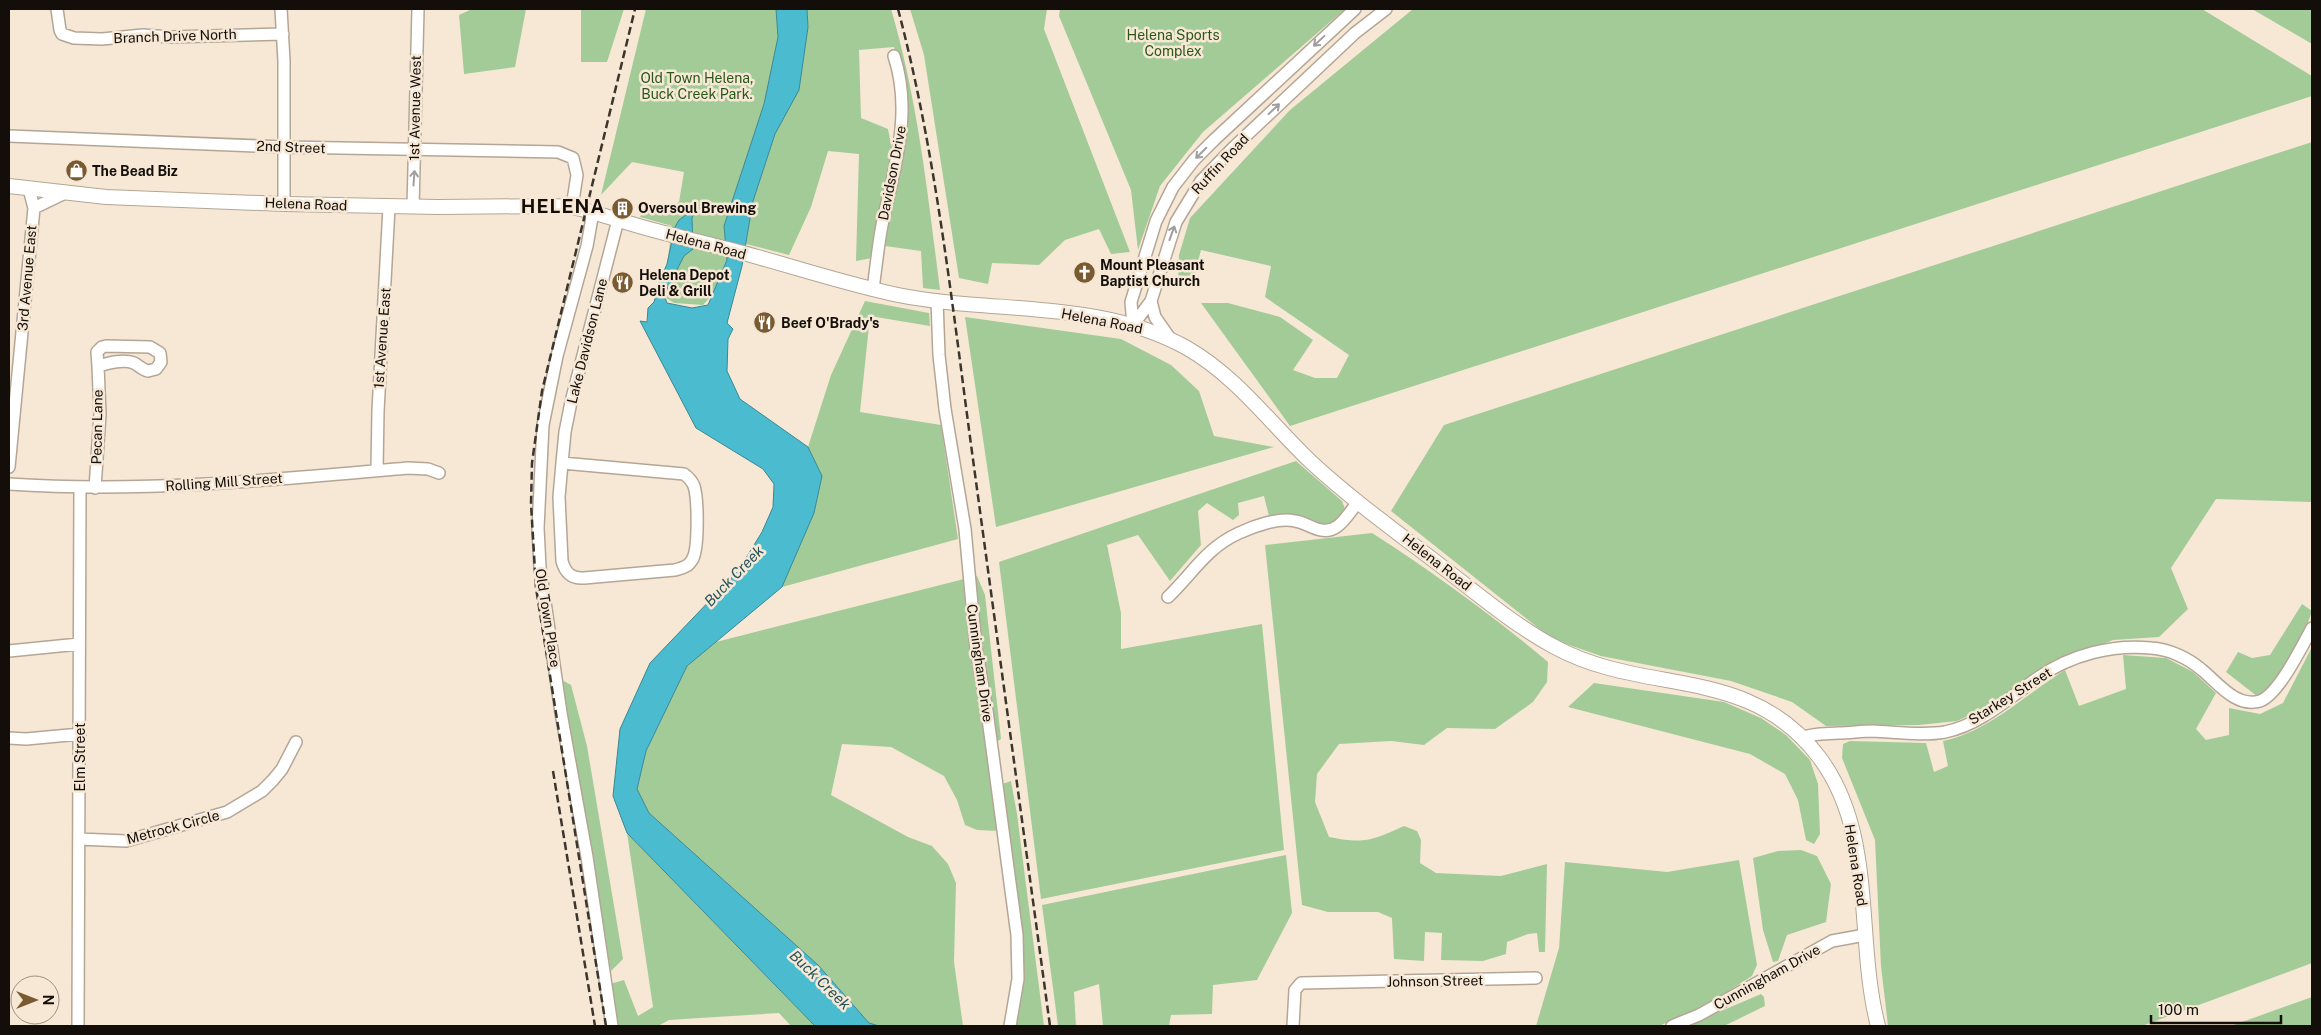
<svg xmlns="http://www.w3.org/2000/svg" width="2321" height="1035" font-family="'Public Sans',sans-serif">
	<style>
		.green { fill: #a3cb98 }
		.water { fill: #4bbccf; stroke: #3a8894 }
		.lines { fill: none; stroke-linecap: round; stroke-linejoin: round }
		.minor-casing { stroke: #b4a696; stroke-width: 14 }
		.major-casing { stroke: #b4a696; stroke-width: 16 }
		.minor { stroke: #fff; stroke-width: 11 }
		.major { stroke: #fff; stroke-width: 14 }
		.rail { stroke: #3c352d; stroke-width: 2.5; stroke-dasharray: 8 4; stroke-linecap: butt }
		.oneway { stroke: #a19f9d }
		.labels { text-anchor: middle; stroke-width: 5; stroke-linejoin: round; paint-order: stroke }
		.park-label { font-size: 14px; fill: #285718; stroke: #f7e8d6 }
		.street-label { font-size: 14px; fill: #130e09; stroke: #f7e8d6 }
		.poi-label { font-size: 14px; font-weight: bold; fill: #130e09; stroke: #f7e8d6; text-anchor: start }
		.water-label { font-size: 15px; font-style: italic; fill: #24555d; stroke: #f7e8d6 }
		.district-label { font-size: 19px; font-weight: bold; letter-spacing: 1px; fill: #130e09; stroke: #f7e8d6 }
	</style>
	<rect width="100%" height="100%" fill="#f7e8d6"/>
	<path class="green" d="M472,9h54l-11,58 -51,7 -5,-59z
		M581,9h43l-17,53h-26z
		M646,9h130l2,28 -14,67 -40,122 3,34 -14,34 -10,11 -29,-2 -11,-7 9,-70 -32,-9 4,-9 23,3 12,-9 5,-30 -52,-10 -31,33z
		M807,9h84c27,91 37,187 49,281l-17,-2 -2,-37 -36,-5 15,-91 6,-58 -12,-50 -35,3 2,68 27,11 5,25 -21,104 -16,3 3,-107 -31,-3 -17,56 -22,48 -43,-11 7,-43 22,-67 24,-44 9,-63z
		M910,9h137l-3,20 86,223 -19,2 -12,-25 -34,11 -26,25 -47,-2 -4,21 -29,-6 -35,-223z
		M1060,9h285l-142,123 -43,54 -22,64 -7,-60 -72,-174z
		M1413,9h789l110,67v20l-1022,330 -89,-123h27l52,14 33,23 -20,30 22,8h22l12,-23 -84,-58 6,-31 -70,-16 -9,35 -14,-2 1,-28 11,-37 100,-108z
		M2252,9h60v35z
		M2312,142v360l-96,-3 -45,69 17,41 -29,28 -46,3 -65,26 -61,41 -30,14 -38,4 -93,1 -34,-24 -61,-21 -130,-25 -49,-17 -161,-128 53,-86z
		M865,301l64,12 1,13 -60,-10 -10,96 81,13 17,114 -176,48 32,-74 8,-37 -14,-29 23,-72z
		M965,317l156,22 50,26 28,26 15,45 60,11 -278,80z
		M1296,461l46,40 3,8 -8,15 -10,2 -57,-6 -6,-24 -26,7 1,12 -6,5 -26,-17 -9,8 3,34 -31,36 -32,-46 -31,10 14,68v36l141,-25 22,226 -243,49 -42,-337z
		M1372,533c61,39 120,82 176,129l-1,20 -14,20 -38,27 -48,-1 -23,17 -33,-4 -52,3 -22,30 -2,28 14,35c35,7 42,4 75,-11l13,5 4,9 -1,23 16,10 65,3 46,-12 -2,88h-6l-2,-19 -9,1 -21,8 -1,12 -23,7 -42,-1 1,-27 -17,-1 -1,29 -30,-2 -2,-41 -14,-6h-50l-26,-7 -37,-360z
		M977,576l8,19 16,144 -6,4 -23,-165z
		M964,579l5,55 30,197 -22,-1 -12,-5 -8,-25 -13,-24 -53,-29 -49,-3 -11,51 77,42 24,9 16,18 8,19 -2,79 9,64h-84l-10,-3 -51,-58 -169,-152 -12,-24 9,-38 41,-85 29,-24z
		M2302,604l10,7c-10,31 -29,65 -54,86l-32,-25 12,-20 14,6 18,-3z
		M2312,647v316l-170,63h-254l-7,-60 -6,-126 -33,-82 1,-14 7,-3 76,2 8,29 14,-6 -5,-25c45,-9 83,-47 122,-71l14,36 47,-17 -3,-34 43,3 27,14 23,21 -20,36 10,11 23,-5v-27l31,6 23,-11z
		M560,679l11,6 16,61 36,213 -12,12z
		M1594,683l130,19 37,16 25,17 24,25 8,24 2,50 -6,10 -8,-4 -8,-40 -13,-26 -35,-20 -182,-47z
		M1011,781l6,33 27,212h-30l9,-77 -21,-165z
		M627,833l188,193h-24l-12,-13 -110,7 -11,6h-41l-7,-42 14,-4 14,36 15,-9z
		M1801,850l16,6 14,28 -5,38 -39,13 -9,26 -5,1 -10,-32 -10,-72 25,-7z
		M1286,855l6,58 -35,67 -44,5 -1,29 -41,1 -2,11h-66l-4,-42 -25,8 2,34h-18l-16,-121z
		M1739,860l18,105 -5,11 -45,29 -48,21h-123l23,-78 6,-86 102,10z
		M1761,994l3,3 1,9 -41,20h-38z
		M2312,997v29h-81z"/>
	<path class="water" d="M776,9h31l1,18 -9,63 -24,44 -22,67 -11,65 -15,57 6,6 -5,10 -1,32 13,28 68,48 14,29 -8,37 -32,74 -95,79 -41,85 -9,38 12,24 169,152 51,58 10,3h-64l-188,-193 -14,-37 7,-67 30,-66 88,-92 24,-39 11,-25 1,-23 -11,-15 -67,-41 -56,-107 7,1 1,-14 6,-6 6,-22 7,-16 8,-37 4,-7 18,-13 -5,11 1,31 -9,7 -20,39 3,8 25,5 16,-3 19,-45 -3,-34 40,-122 14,-67z"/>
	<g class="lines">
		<defs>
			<path id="minor" d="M57,9l3,21 2,4 12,4 28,1 41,-4 27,2 113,-3
				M281,9l3,52v143
				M9,136l275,11 274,5 15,6 4,17 -5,32
				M413,207l5,-198
				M34,208l31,-15
				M593,212l-6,34 -30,110 -14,69 -5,103 2,39 21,146 26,144 25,169
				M873,289c3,-21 5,-43 9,-64 12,-56 31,-112 12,-169
				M937,300l2,55 6,54 20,120 11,119 11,63 30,224 1,44 -8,47
				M1151,301l4,16 16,23
				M1133,325l18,-24 25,-79 25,-41 33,-34 121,-114 31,-24
				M1133,325l-2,-23 25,-81 17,-34 21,-27 20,-20 141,-131
				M106,346l44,1 10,6 1,9 -5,7 -8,2c-5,-1 -9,-5 -14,-8 -11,-4 -25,0 -36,3l-1,-14 5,-5z
				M562,463l122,11c4,3 8,7 10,12 4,13 5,64 -2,74 -4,7 -10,8 -17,10l-91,8c-13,1 -19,-6 -22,-17l-3,-64z
				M562,463l3,-31 6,-30 47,-182
				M9,467l25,-259 -5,-19
				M377,470l1,-59 11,-204
				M9,484c133,9 266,-4 399,-16l20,1 11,4
				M95,488l5,-74 -2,-48
				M1168,597c25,-24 38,-49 71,-64 15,-7 40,-16 56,-12 8,1 15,6 22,8 21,7 30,-14 41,-27
				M9,651l70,-7
				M9,738l17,1 54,-5
				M1801,738c12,-5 25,-4 38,-5 11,0 22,-2 34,-2 23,1 49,5 72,1 35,-7 65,-35 94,-55 32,-22 73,-33 112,-29 18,1 37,10 51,22 16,13 34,38 58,31 19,-7 42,-55 52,-73
				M79,839l47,2 101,-29 35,-21 11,-11 9,-11 14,-27
				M78,1026l2,-538
				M1293,1026l2,-36 6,-7 235,-5
				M1672,1026l27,-11 133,-74 33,-6"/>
			<path id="major" d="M9,186l97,11 178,7 154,3 114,-1 20,1c27,6 54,16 81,23 30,8 60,15 90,23 52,14 103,31 155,42 95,19 202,4 289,53 49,28 84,76 124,114 39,36 83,68 125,100 38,29 75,61 117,84 92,51 195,17 266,111 58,77 36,181 59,269"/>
		</defs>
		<use href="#minor" class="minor-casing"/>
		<use href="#major" class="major-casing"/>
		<use href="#minor" class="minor"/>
		<use href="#major" class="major"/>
		<path class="rail" d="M898,9c38,144 54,295 74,443 26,192 52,383 78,574
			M553,771l42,255
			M606,1026l-70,-438 -5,-84 1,-41 10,-72 93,-382"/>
	</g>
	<defs><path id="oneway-shaft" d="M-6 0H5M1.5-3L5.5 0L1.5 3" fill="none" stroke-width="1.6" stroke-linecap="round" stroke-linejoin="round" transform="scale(1.25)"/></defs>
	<g class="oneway">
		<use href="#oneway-shaft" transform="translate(1319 41) rotate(137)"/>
		<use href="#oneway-shaft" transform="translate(1274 109) rotate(-43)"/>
		<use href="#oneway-shaft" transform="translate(1201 153) rotate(135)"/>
		<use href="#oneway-shaft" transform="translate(414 178) rotate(-86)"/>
		<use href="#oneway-shaft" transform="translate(1172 233) rotate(-70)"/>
	</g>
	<defs>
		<symbol id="shop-disc" viewBox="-11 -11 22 22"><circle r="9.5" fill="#7a5a30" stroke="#f7e8d6"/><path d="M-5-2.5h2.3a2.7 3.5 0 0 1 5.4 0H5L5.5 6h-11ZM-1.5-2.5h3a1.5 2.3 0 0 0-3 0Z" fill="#fff"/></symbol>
		<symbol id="building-disc" viewBox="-11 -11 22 22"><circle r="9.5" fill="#7a5a30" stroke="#f7e8d6"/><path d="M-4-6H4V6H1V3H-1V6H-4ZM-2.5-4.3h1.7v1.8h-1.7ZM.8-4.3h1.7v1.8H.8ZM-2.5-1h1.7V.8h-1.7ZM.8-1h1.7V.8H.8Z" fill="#fff"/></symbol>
		<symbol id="church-disc" viewBox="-11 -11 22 22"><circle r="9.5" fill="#7a5a30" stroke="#f7e8d6"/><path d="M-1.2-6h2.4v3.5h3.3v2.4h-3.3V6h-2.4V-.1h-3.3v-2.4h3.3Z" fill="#fff"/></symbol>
		<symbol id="restaurant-disc" viewBox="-11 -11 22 22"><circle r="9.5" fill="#7a5a30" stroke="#f7e8d6"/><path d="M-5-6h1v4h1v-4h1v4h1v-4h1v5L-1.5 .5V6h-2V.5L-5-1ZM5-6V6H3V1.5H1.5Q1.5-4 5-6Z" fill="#fff"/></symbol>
	</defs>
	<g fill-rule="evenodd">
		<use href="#shop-disc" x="64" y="158" width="25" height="25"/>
		<use href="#building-disc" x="610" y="196" width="25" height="25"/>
		<use href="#church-disc" x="1072" y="260" width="25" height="25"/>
		<use href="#restaurant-disc" x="610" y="270" width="25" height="25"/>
		<use href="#restaurant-disc" x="752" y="310" width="25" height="25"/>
	</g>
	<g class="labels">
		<g class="park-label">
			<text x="1173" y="40">Helena Sports<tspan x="1173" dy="16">Complex</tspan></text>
			<text x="697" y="83">Old Town Helena,<tspan x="697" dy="16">Buck Creek Park.</tspan></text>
		</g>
		<g class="street-label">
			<text transform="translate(175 36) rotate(-2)" y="5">Branch Drive North</text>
			<text transform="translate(415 108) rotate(-89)" y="5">1st Avenue West</text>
			<text transform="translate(291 147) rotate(2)" y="5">2nd Street</text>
			<text transform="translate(1220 164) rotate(-47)" y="5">Ruffin Road</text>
			<text transform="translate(892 173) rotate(-79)" y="5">Davidson Drive</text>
			<text transform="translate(306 204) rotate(2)" y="5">Helena Road</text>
			<text transform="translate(706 244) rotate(15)" y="5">Helena Road</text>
			<text transform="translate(27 278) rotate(-85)" y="5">3rd Avenue East</text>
			<text transform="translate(1102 321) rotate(11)" y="5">Helena Road</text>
			<text transform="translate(382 338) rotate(-86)" y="5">1st Avenue East</text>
			<text transform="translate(587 341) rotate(-76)" y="5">Lake Davidson Lane</text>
			<text transform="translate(97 427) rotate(-89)" y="5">Pecan Lane</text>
			<text transform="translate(224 482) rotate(-4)" y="5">Rolling Mill Street</text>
			<text transform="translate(1437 562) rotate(38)" y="5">Helena Road</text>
			<text transform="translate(548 618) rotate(81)" y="5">Old Town Place</text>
			<text transform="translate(980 663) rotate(82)" y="5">Cunningham Drive</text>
			<text transform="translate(2010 696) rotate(-32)" y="5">Starkey Street</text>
			<text transform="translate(80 757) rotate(-90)" y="5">Elm Street</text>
			<text transform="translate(173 827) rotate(-15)" y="5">Metrock Circle</text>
			<text transform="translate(1856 865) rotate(81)" y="5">Helena Road</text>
			<text transform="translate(1767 977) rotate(-29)" y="5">Cunningham Drive</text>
			<text transform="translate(1435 981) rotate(-1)" y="5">Johnson Street</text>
		</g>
		<g class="poi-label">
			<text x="92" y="176">The Bead Biz</text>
			<text x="638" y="213">Oversoul Brewing</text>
			<text x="1100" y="270">Mount Pleasant<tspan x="1100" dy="16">Baptist Church</tspan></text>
			<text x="639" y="280">Helena Depot<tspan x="639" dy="16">Deli &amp; Grill</tspan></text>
			<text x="781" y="328">Beef O'Brady's</text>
		</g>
		<g class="water-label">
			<text transform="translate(734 576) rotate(-46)" y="5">Buck Creek</text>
			<text transform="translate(820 980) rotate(44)" y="5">Buck Creek</text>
		</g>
		<g class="district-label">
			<text x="563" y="213">HELENA</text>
		</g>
	</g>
	<rect width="2321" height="1035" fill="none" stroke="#130e09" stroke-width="20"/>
	<g transform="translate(35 1000) rotate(90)"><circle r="24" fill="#f7e8d6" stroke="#9c9184"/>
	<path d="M0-4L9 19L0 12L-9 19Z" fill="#7a5a30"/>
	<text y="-8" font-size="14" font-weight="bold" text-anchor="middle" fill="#130e09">N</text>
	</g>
	<path d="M2151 1015v8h130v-8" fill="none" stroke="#130e09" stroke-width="2.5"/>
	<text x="2158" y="1015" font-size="15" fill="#130e09" stroke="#f7e8d6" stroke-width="4" paint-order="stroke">100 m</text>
</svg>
